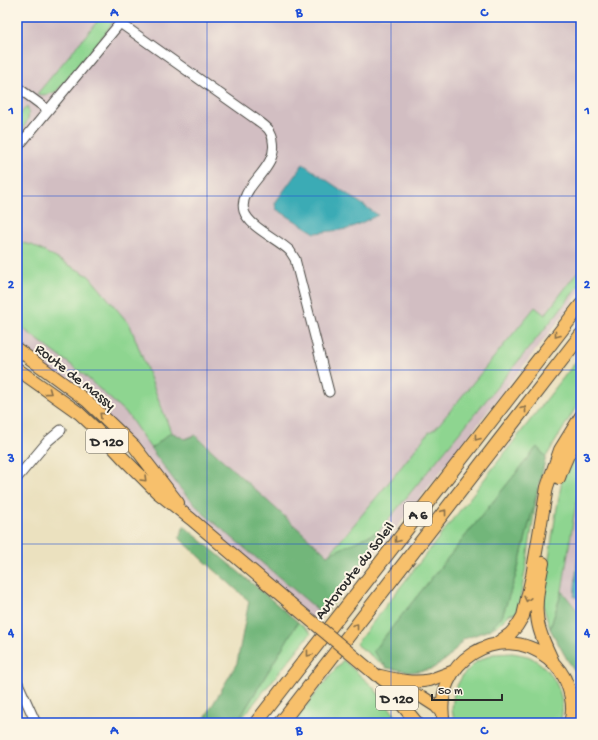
<svg xmlns="http://www.w3.org/2000/svg" width="598" height="740" font-family="'Gochi Hand',sans-serif">
	<style>
		.industrial { fill: #d2bec2 }
		.green { fill: #8ed590; stroke: #5c805e }
		.forest { fill: #72b67a; stroke: #4e7052 }
		.water { fill: #3aabb5; stroke: #326b70 }
		.lines { fill: none; stroke-linecap: round; stroke-linejoin: round }
		.minor-casing { stroke: #484641; stroke-width: 11 }
		.major-casing { stroke: #484641; stroke-width: 14 }
		.highway-casing { stroke: #484641; stroke-width: 15 }
		.minor { stroke: #fff; stroke-width: 9 }
		.major { stroke: #f7c06c; stroke-width: 12 }
		.highway { stroke: #f7c06c; stroke-width: 13 }
		.major-bridge-casing { stroke: #484641; stroke-width: 14; stroke-linecap: butt }
		.major-bridge { stroke: #f7c06c; stroke-width: 12 }
		.oneway { stroke: #876e48 }
		.grid { fill: none; stroke: #1d4ed8; stroke-width: 1; stroke-opacity: 0.55 }
		.labels { text-anchor: middle; stroke-width: 4; stroke-linejoin: round; paint-order: stroke }
		.shield { fill: #fcf5e5; stroke: #6a6863; stroke-width: 1 }
		.shield-label { font-size: 14px; font-weight: bold; fill: #2b2b2b }
		.street-label { font-size: 15px; fill: #2b2b2b; stroke: #fcf5e5 }
		.neatline { fill: none; stroke: #1d4ed8; stroke-width: 1.5 }
		.grid-label { font-size: 13px; text-anchor: middle; font-weight: bold; fill: #1d4ed8 }
	</style>
	<rect width="100%" height="100%" fill="#fcf5e5"/>
	<filter id="ink" filterUnits="userSpaceOnUse"><feTurbulence type="fractalNoise" baseFrequency=".025" numOctaves="2"/><feDisplacementMap in="SourceGraphic" scale="8" xChannelSelector="R" yChannelSelector="G"/><feConvolveMatrix kernelMatrix="1 2 1 2 8 2 1 2 1" color-interpolation-filters="sRGB"/></filter>
	<filter id="wash" filterUnits="userSpaceOnUse"><feTurbulence type="fractalNoise" baseFrequency=".012" numOctaves="4" result="noise"/><feDisplacementMap in="SourceGraphic" scale="16" xChannelSelector="R" yChannelSelector="G"/><feGaussianBlur stdDeviation="0.9" result="paint"/><feColorMatrix in="noise" values="0 0 0 0 0 0 0 0 0 0 0 0 0 0 0 0 0 1.4 0 .05"/><feComposite in="paint" operator="in"/></filter>
	<g filter="url(#wash)">
		<rect width="100%" height="100%" fill="#ebe1bf"/>
		<path class="industrial" d="M17,17h564v273l-22,31 -163,208 -37,42 -45,55 -123,-107 -57,-73 -117,-97z
			M581,472v143l-19,-24z"/>
		<path class="green" d="M101,17h10l1,6 -2,4 -53,64c-7,3 -11,5 -20,3z
			M27,106c4,10 0,16 -5,24l2,2 -7,8v-22z
			M17,242l15,3 57,31 41,49 41,107 -20,17 -23,-34 -45,-41 -66,-50z
			M581,267v16l-30,38 -172,210 -51,25 66,-80 35,-44 7,-4 99,-121 10,8z
			M581,355v44l-35,58 -9,-10 -164,204 14,17 -31,-24z
			M581,441v31l-19,119 -12,38 -8,-27 14,-89 6,-33z
			M537,494l-10,67 -8,44 -3,8 -6,1 -12,11 -9,5 13,-13 15,-45z
			M298,622l13,11 -73,90h-1z
			M512,653c6,1 13,2 18,4 24,12 38,41 30,66h-105l-3,-13 2,-19 9,-16 13,-13 17,-8z
			M343,660l30,27 26,33 -3,3h-104z"/>
		<path class="forest" d="M171,432l14,7 10,-4 132,120 52,-24 -20,40 -35,44 -120,-101 -25,-27 -28,-38z
			M537,447l9,10 -29,115 -15,45 -13,13 -25,9 -16,19 -16,11 -20,3 -25,-4 -14,-17z
			M184,526l114,96 -61,101h-35l35,-60 12,-62 -70,-63z
			M562,591l19,24v64l-13,-18 -18,-32z"/>
		<path class="water" d="M303,164l75,51 -30,14 -33,4 -39,-24 -1,-6z
			M580,532l1,1v65l-7,-1z"/>
	</g>
	<g filter="url(#ink)">
		<g class="lines">
			<defs>
				<path id="minor" d="M120,23l137,97c4,3 9,6 12,10 2,3 4,8 4,11 6,28 -36,46 -29,70 5,16 34,28 46,40 2,3 3,5 5,8l34,133
					M17,87l31,23
					M17,148l108,-131
					M17,478l31,-37 13,-11
					M17,681l19,42"/>
				<path id="major" d="M17,349l70,52 47,45 44,57
					M17,369l62,44 17,16 28,30 33,33 34,27 99,84
					M559,478c5,-16 12,-30 21,-44
					M543,563c-3,16 -8,36 -6,52 1,17 10,33 16,47
					M496,644l14,-10 7,-8 6,-10 9,-40 15,-89 13,-37 21,-34
					M376,675c18,4 36,9 54,5 8,-3 16,-6 24,-9
					M381,678l18,13 23,6 14,9 6,7
					M388,688l29,35
					M444,723c-13,-60 55,-104 104,-65 8,7 16,16 19,26 5,13 7,26 3,39"/>
				<path id="highway" d="M256,723l325,-418
					M281,723l300,-388"/>
			</defs>
			<use href="#minor" class="minor-casing"/>
			<use href="#major" class="major-casing"/>
			<use href="#highway" class="highway-casing"/>
			<use href="#minor" class="minor"/>
			<use href="#major" class="major"/>
			<use href="#highway" class="highway"/>
			<defs>
				<path id="major-bridge" d="M290,603l86,72"/>
			</defs>
			<use href="#major-bridge" class="major-bridge-casing"/>
			<use href="#major-bridge" class="major-bridge"/>
		</g>
		<defs><path id="oneway-chevron" d="M-2-3.5L2.5 0L-2 3.5" fill="none" stroke-width="1.6" stroke-linecap="round" stroke-linejoin="round"/></defs>
		<g class="oneway">
			<use href="#oneway-chevron" transform="translate(557 335) rotate(128)"/>
			<use href="#oneway-chevron" transform="translate(49 392) rotate(36)"/>
			<use href="#oneway-chevron" transform="translate(524 409) rotate(-52)"/>
			<use href="#oneway-chevron" transform="translate(102 415) rotate(-136)"/>
			<use href="#oneway-chevron" transform="translate(477 438) rotate(128)"/>
			<use href="#oneway-chevron" transform="translate(144 479) rotate(45)"/>
			<use href="#oneway-chevron" transform="translate(444 512) rotate(-52)"/>
			<use href="#oneway-chevron" transform="translate(397 540) rotate(128)"/>
			<use href="#oneway-chevron" transform="translate(527 599) rotate(103)"/>
			<use href="#oneway-chevron" transform="translate(356 626) rotate(-52)"/>
			<use href="#oneway-chevron" transform="translate(309 654) rotate(128)"/>
		</g>
	</g>
	<path class="grid" d="M207,17v706M391,17v706M17,196h564M17,370h564M17,544h564"/>
	<g class="labels">
		<g class="shield">
			<rect x="86" y="429" width="42" height="24" rx="3"/>
			<rect x="404" y="502" width="28" height="24" rx="3"/>
			<rect x="376" y="686" width="42" height="24" rx="3"/>
		</g>
		<g class="shield-label">
			<text x="107" y="446">D 120</text>
			<text x="418" y="519">A 6</text>
			<text x="397" y="703">D 120</text>
		</g>
		<g class="street-label">
			<text transform="translate(76 376) rotate(38)" y="5">Route de Massy</text>
			<text transform="translate(354 570) rotate(-52)" y="5">Autoroute du Soleil</text>
		</g>
	</g>
	<rect width="598" height="740" fill="none" stroke="#fcf5e5" stroke-width="44"/>
	<path d="M432 694v6h70v-6" fill="none" stroke="#2b2b2b" stroke-width="2"/>
	<text x="438" y="694" font-size="12" fill="#2b2b2b" stroke="#fcf5e5" stroke-width="3" paint-order="stroke">50 m</text>
	<rect x="22" y="22" width="554" height="696" class="neatline"/>
	<g class="grid-label">
		<text x="114" y="16">A</text>
		<text x="299" y="16">B</text>
		<text x="484" y="16">C</text>
		<text x="11" y="114">1</text>
		<text x="587" y="114">1</text>
		<text x="11" y="288">2</text>
		<text x="587" y="288">2</text>
		<text x="11" y="462">3</text>
		<text x="587" y="462">3</text>
		<text x="11" y="636">4</text>
		<text x="587" y="636">4</text>
		<text x="114" y="734">A</text>
		<text x="299" y="734">B</text>
		<text x="484" y="734">C</text>
	</g>
</svg>
